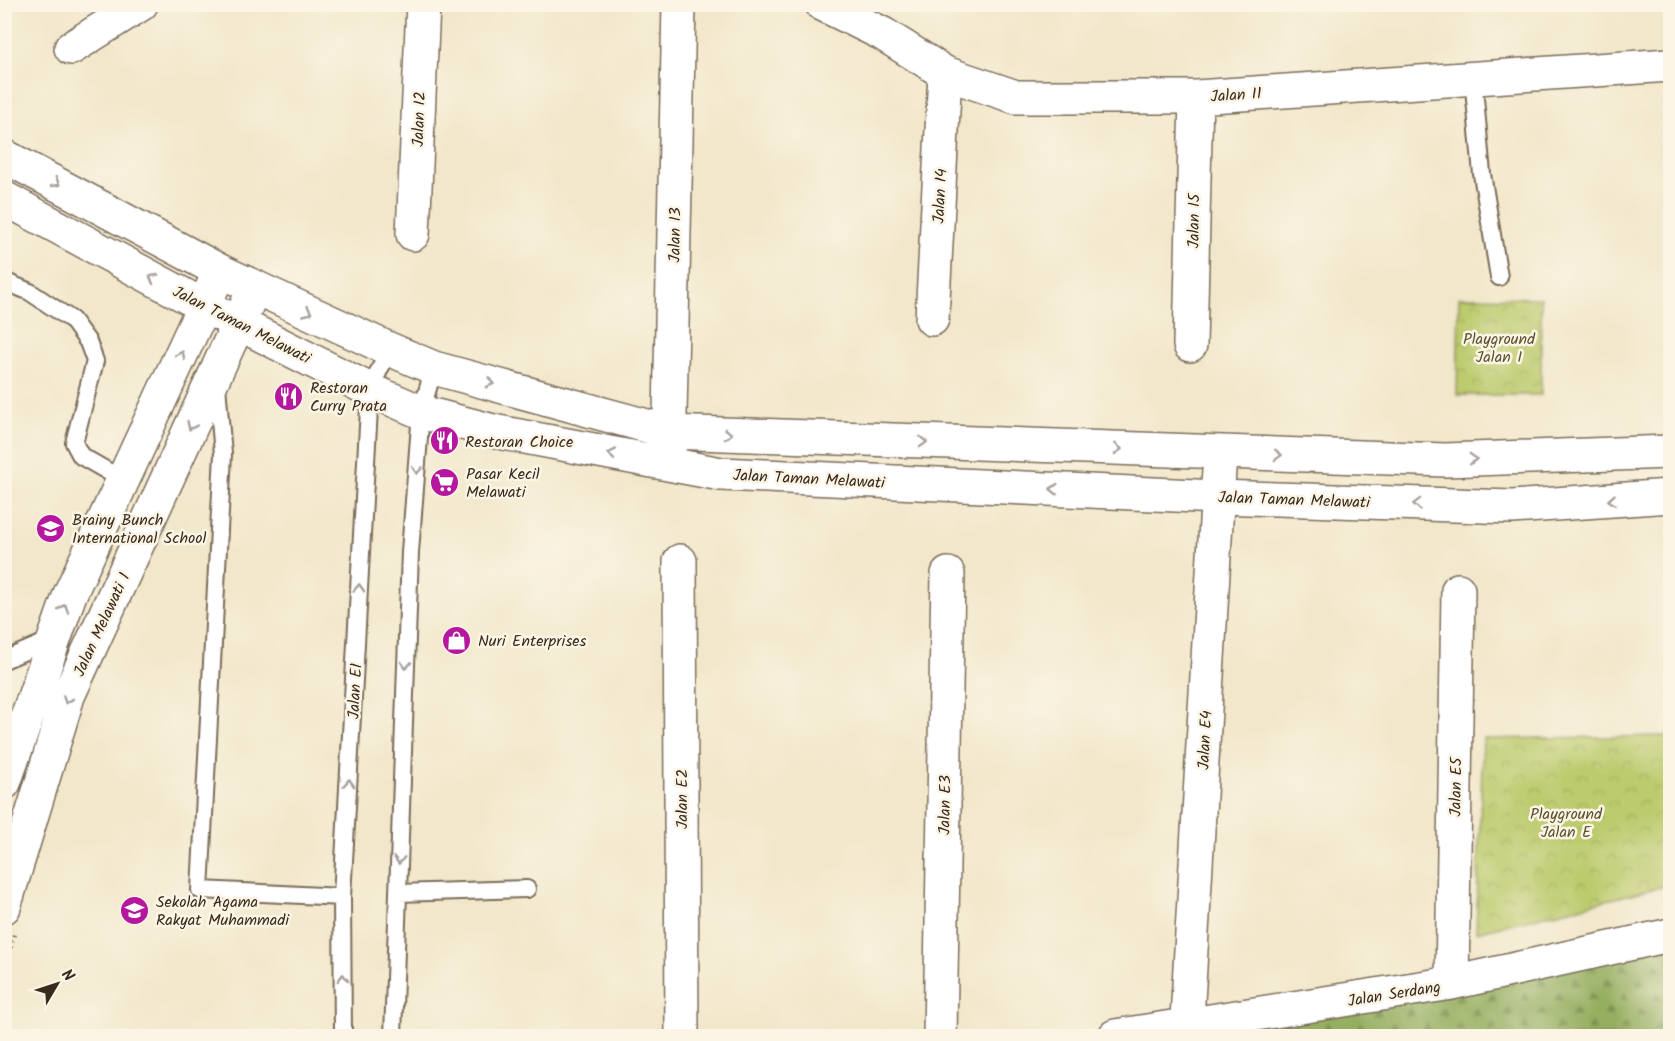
<svg xmlns="http://www.w3.org/2000/svg" width="1675" height="1041" font-family="Kalam,sans-serif">
	<style>
		.forest { fill: url(#forest-firs); stroke: #686c3f; stroke-width: 1.5 }
		.park { fill: url(#park-crowns); stroke: #7c7a46; stroke-width: 1.5 }
		.lines { fill: none; stroke-linecap: round; stroke-linejoin: round }
		.service-casing { stroke: #7b6c5a; stroke-width: 20 }
		.minor-casing { stroke: #7b6c5a; stroke-width: 36 }
		.tertiary-casing { stroke: #7b6c5a; stroke-width: 36 }
		.secondary-casing { stroke: #7b6c5a; stroke-width: 36 }
		.path { stroke: #7b6c5a; stroke-width: 4; stroke-dasharray: 1.5 4.5; stroke-linecap: butt }
		.service { stroke: #fff; stroke-width: 16 }
		.minor { stroke: #fff; stroke-width: 33 }
		.tertiary { stroke: #fff; stroke-width: 33 }
		.secondary { stroke: #fff; stroke-width: 33 }
		.oneway { stroke: #a79f9a }
		.labels { text-anchor: middle; stroke-width: 5; stroke-linejoin: round; paint-order: stroke }
		.street-label { font-size: 16px; fill: #3b2a1e; stroke: #fcf5e5 }
		.park-label { font-size: 16px; fill: #5b5232; stroke: #fcf5e5 }
		.poi-label { font-size: 16px; fill: #3b2a1e; stroke: #fcf5e5; text-anchor: start }
	</style>
	<defs>
		<pattern id="forest-firs" width="22" height="20" patternUnits="userSpaceOnUse" patternTransform="scale(1.5)"><rect width="22" height="20" fill="#95af60"/><path d="M5 1l3.5 6h-7zM16 11l3.5 6h-7z" fill="#7b8f4f"/></pattern>
		<pattern id="park-crowns" width="20" height="18" patternUnits="userSpaceOnUse" patternTransform="scale(1.5)"><rect width="20" height="18" fill="#bccb6d"/><path d="M2 6a3 3 0 1 1 6 0M12 15a3 3 0 1 1 6 0" fill="none" stroke="#a2ae5e"/></pattern>
	</defs>
	<rect width="100%" height="100%" fill="#fcf5e5"/>
	<filter id="ink" filterUnits="userSpaceOnUse"><feTurbulence type="fractalNoise" baseFrequency=".0167" numOctaves="2"/><feDisplacementMap in="SourceGraphic" scale="12" xChannelSelector="R" yChannelSelector="G"/><feConvolveMatrix kernelMatrix="1 2 1 2 8 2 1 2 1" color-interpolation-filters="sRGB"/></filter>
	<filter id="wash" filterUnits="userSpaceOnUse"><feTurbulence type="fractalNoise" baseFrequency=".008" numOctaves="4" result="noise"/><feDisplacementMap in="SourceGraphic" scale="24" xChannelSelector="R" yChannelSelector="G"/><feGaussianBlur stdDeviation="1.35" result="paint"/><feColorMatrix in="noise" values="0 0 0 0 0 0 0 0 0 0 0 0 0 0 0 0 0 1.4 0 .05"/><feComposite in="paint" operator="in"/></filter>
	<g filter="url(#wash)">
		<rect width="100%" height="100%" fill="#f1e7ca"/>
		<path class="forest" d="M1670,936v100h-456z"/>
		<path class="park" d="M1459,297l82,1v97h-84z
			M1670,736v89l-5,61 -189,46 7,-193z"/>
	</g>
	<g filter="url(#ink)">
		<g class="lines">
			<defs>
				<path id="service" d="M1473,77l9,97 17,103
					M4,281l26,11 42,28 16,22 7,19 -21,82 7,13 42,24
					M217,386l6,68 -23,436 142,7
					M4,660l49,-21
					M398,893l129,-4
					M343,1036l-1,-139 28,-507 19,-41
					M393,1036l17,-484 11,-140 13,-44"/>
				<path id="minor" d="M822,4l61,30 62,39 71,24h180l474,-32
					M71,48l70,-44
					M413,234l10,-230
					M932,319l13,-246
					M1190,345l6,-248
					M669,460l10,-456
					M680,561l2,475
					M1452,983l6,-393
					M940,1036l8,-462
					M1115,1036l337,-53 218,-48
					M1186,1036l34,-583"/>
				<path id="tertiary" d="M4,783l66,-189 150,-323
					M4,907l64,-211 187,-409"/>
				<path id="secondary" d="M4,156l216,115 169,78 45,19 235,64 776,28 225,-8
					M4,198l200,108 166,84 51,22 72,19 228,43 497,23 294,10 158,-11"/>
			</defs>
			<use href="#service" class="service-casing"/>
			<use href="#minor" class="minor-casing"/>
			<use href="#tertiary" class="tertiary-casing"/>
			<use href="#secondary" class="secondary-casing"/>
			<path class="path" d="M4,977l10,-43"/>
			<use href="#service" class="service"/>
			<use href="#minor" class="minor"/>
			<use href="#tertiary" class="tertiary"/>
			<use href="#secondary" class="secondary"/>
		</g>
		<defs><path id="oneway-chevron" d="M-2-3.5L2.5 0L-2 3.5" fill="none" stroke-width="1.6" stroke-linecap="round" stroke-linejoin="round" transform="scale(1.5)"/></defs>
		<g class="oneway">
			<use href="#oneway-chevron" transform="translate(56 183) rotate(28)"/>
			<use href="#oneway-chevron" transform="translate(153 278) rotate(-151)"/>
			<use href="#oneway-chevron" transform="translate(308 312) rotate(25)"/>
			<use href="#oneway-chevron" transform="translate(181 355) rotate(-65)"/>
			<use href="#oneway-chevron" transform="translate(490 383) rotate(15)"/>
			<use href="#oneway-chevron" transform="translate(191 426) rotate(115)"/>
			<use href="#oneway-chevron" transform="translate(728 434) rotate(2)"/>
			<use href="#oneway-chevron" transform="translate(923 442) rotate(2)"/>
			<use href="#oneway-chevron" transform="translate(1118 449) rotate(2)"/>
			<use href="#oneway-chevron" transform="translate(612 454) rotate(-169)"/>
			<use href="#oneway-chevron" transform="translate(1278 455) rotate(2)"/>
			<use href="#oneway-chevron" transform="translate(1473 459) rotate(-2)"/>
			<use href="#oneway-chevron" transform="translate(417 470) rotate(94)"/>
			<use href="#oneway-chevron" transform="translate(1054 489) rotate(-177)"/>
			<use href="#oneway-chevron" transform="translate(1612 500) rotate(176)"/>
			<use href="#oneway-chevron" transform="translate(1417 504) rotate(-178)"/>
			<use href="#oneway-chevron" transform="translate(359 588) rotate(-87)"/>
			<use href="#oneway-chevron" transform="translate(64 608) rotate(-71)"/>
			<use href="#oneway-chevron" transform="translate(406 665) rotate(92)"/>
			<use href="#oneway-chevron" transform="translate(67 700) rotate(109)"/>
			<use href="#oneway-chevron" transform="translate(349 783) rotate(-87)"/>
			<use href="#oneway-chevron" transform="translate(399 860) rotate(92)"/>
			<use href="#oneway-chevron" transform="translate(343 978) rotate(-90)"/>
		</g>
	</g>
	<defs>
		<symbol id="restaurant-disc" viewBox="-11 -11 22 22"><circle r="9.5" fill="#b5179e" stroke="#fcf5e5"/><path d="M-5-6h1v4h1v-4h1v4h1v-4h1v5L-1.5 .5V6h-2V.5L-5-1ZM5-6V6H3V1.5H1.5Q1.5-4 5-6Z" fill="#fff"/></symbol>
		<symbol id="supermarket-disc" viewBox="-11 -11 22 22"><circle r="9.5" fill="#b5179e" stroke="#fcf5e5"/><path d="M-6-5.5h2.5l.6 2H6L4.5 2H-2.5L-4.4-4H-6ZM-1.5 3.2a1.3 1.3 0 1 0 .1 0ZM3 3.2a1.3 1.3 0 1 0 .1 0Z" fill="#fff"/></symbol>
		<symbol id="school-disc" viewBox="-11 -11 22 22"><circle r="9.5" fill="#b5179e" stroke="#fcf5e5"/><path d="M0-5L7-2L0 1L-7-2ZM-4 1L0 2.5L4 1V4Q0 6-4 4Z" fill="#fff"/></symbol>
		<symbol id="shop-disc" viewBox="-11 -11 22 22"><circle r="9.5" fill="#b5179e" stroke="#fcf5e5"/><path d="M-5-2.5h2.3a2.7 3.5 0 0 1 5.4 0H5L5.5 6h-11ZM-1.5-2.5h3a1.5 2.3 0 0 0-3 0Z" fill="#fff"/></symbol>
	</defs>
	<g fill-rule="evenodd">
		<use href="#restaurant-disc" x="272" y="380" width="33" height="33"/>
		<use href="#restaurant-disc" x="428" y="424" width="33" height="33"/>
		<use href="#supermarket-disc" x="428" y="466" width="33" height="33"/>
		<use href="#school-disc" x="34" y="512" width="33" height="33"/>
		<use href="#shop-disc" x="440" y="624" width="33" height="33"/>
		<use href="#school-disc" x="118" y="894" width="33" height="33"/>
	</g>
	<g class="labels">
		<g class="street-label">
			<text transform="translate(1236 94) rotate(-4)" y="6">Jalan I1</text>
			<text transform="translate(418 119) rotate(-88)" y="6">Jalan I2</text>
			<text transform="translate(939 196) rotate(-87)" y="6">Jalan I4</text>
			<text transform="translate(1193 221) rotate(-89)" y="6">Jalan I5</text>
			<text transform="translate(674 235) rotate(-89)" y="6">Jalan I3</text>
			<text transform="translate(242 324) rotate(27)" y="6">Jalan Taman Melawati</text>
			<text transform="translate(809 478) rotate(3)" y="6">Jalan Taman Melawati</text>
			<text transform="translate(1294 499) rotate(2)" y="6">Jalan Taman Melawati</text>
			<text transform="translate(101 624) rotate(-65)" y="6">Jalan Melawati 1</text>
			<text transform="translate(354 691) rotate(-87)" y="6">Jalan E1</text>
			<text transform="translate(1204 740) rotate(-87)" y="6">Jalan E4</text>
			<text transform="translate(1455 787) rotate(-89)" y="6">Jalan E5</text>
			<text transform="translate(681 799) rotate(-90)" y="6">Jalan E2</text>
			<text transform="translate(944 805) rotate(-89)" y="6">Jalan E3</text>
			<text transform="translate(1394 993) rotate(-9)" y="6">Jalan Serdang</text>
		</g>
		<g class="park-label">
			<text x="1499" y="344">Playground<tspan x="1499" dy="18">Jalan I</tspan></text>
			<text x="1566" y="819">Playground<tspan x="1566" dy="18">Jalan E</tspan></text>
		</g>
		<g class="poi-label">
			<text x="310" y="393">Restoran<tspan x="310" dy="18">Curry Prata</tspan></text>
			<text x="465" y="447">Restoran Choice</text>
			<text x="466" y="479">Pasar Kecil<tspan x="466" dy="18">Melawati</tspan></text>
			<text x="72" y="525">Brainy Bunch<tspan x="72" dy="18">International School</tspan></text>
			<text x="478" y="646">Nuri Enterprises</text>
			<text x="156" y="907">Sekolah Agama<tspan x="156" dy="18">Rakyat Muhammadi</tspan></text>
		</g>
	</g>
	<rect width="1675" height="1041" fill="none" stroke="#fcf5e5" stroke-width="24"/>
	<g transform="translate(57 984) rotate(51)" stroke="#fcf5e5" stroke-width="4.5" paint-order="stroke">
	<path d="M0-4.5L10 22L0 15L-10 22Z" fill="#3b2a1e"/>
	<text y="-9" font-size="16" font-weight="bold" text-anchor="middle" fill="#3b2a1e">N</text>
	</g>
</svg>
